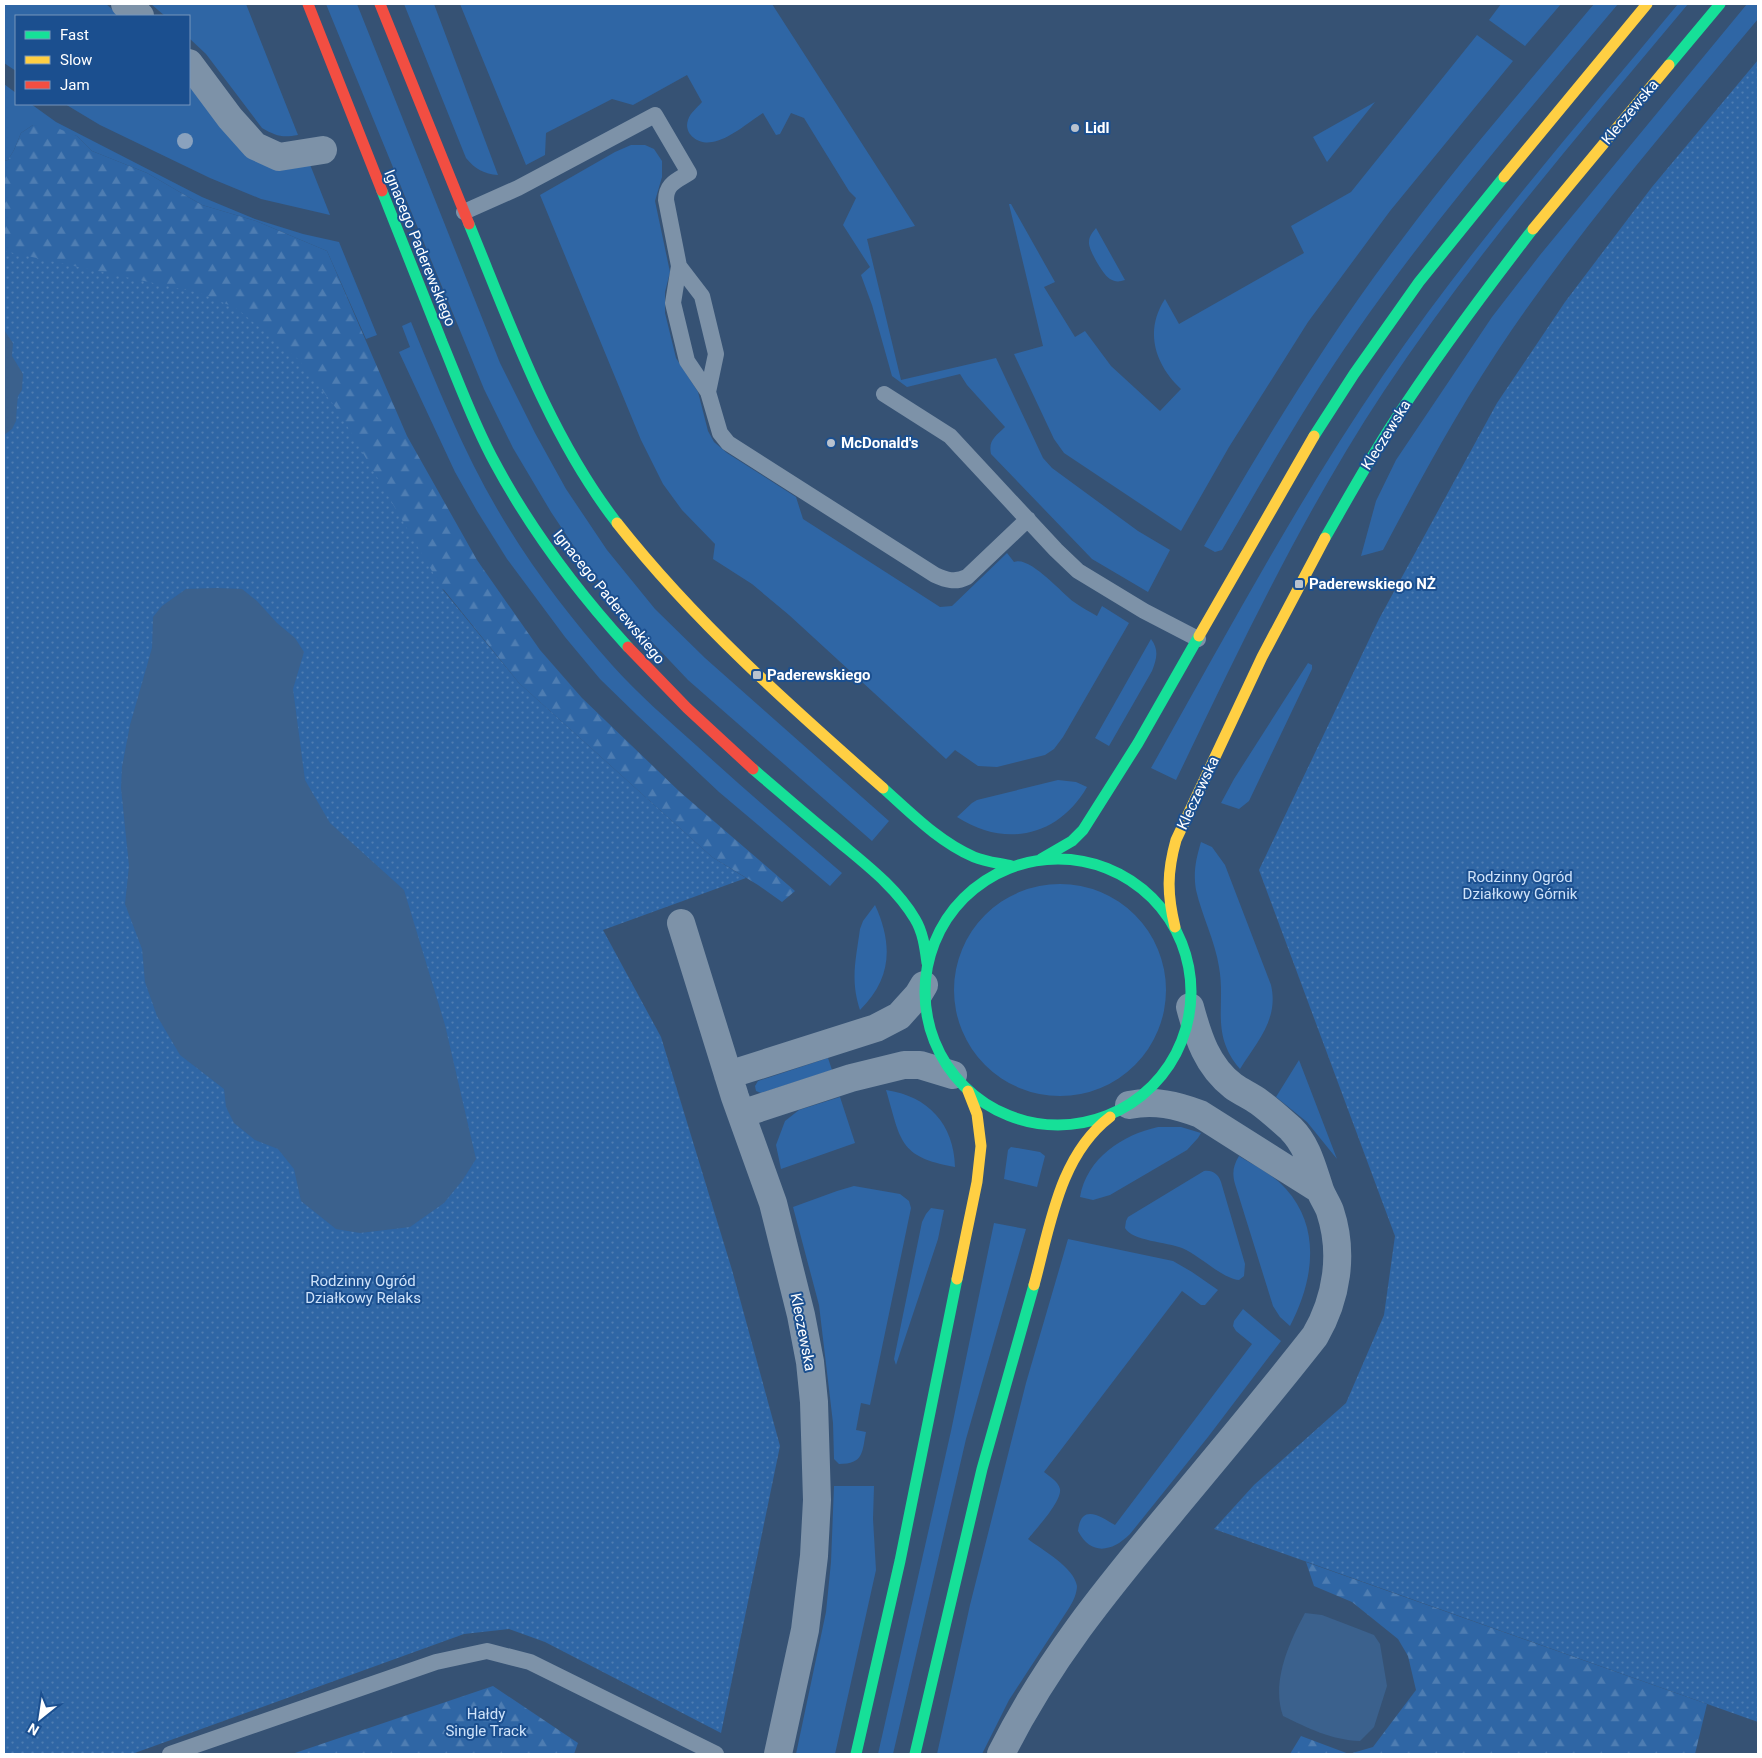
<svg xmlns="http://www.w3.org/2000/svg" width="1762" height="1758" font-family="Roboto,sans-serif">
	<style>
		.grass { fill: #2f66a5 }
		.forest { fill: url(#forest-firs) }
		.garden { fill: url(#garden-dots) }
		.water { fill: #3b618d }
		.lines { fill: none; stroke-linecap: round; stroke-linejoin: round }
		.lane { stroke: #7d92a8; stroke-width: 16 }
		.street { stroke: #7d92a8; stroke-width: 28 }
		.fast { stroke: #16e098; stroke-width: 11 }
		.slow { stroke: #ffcf43; stroke-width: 11 }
		.jam { stroke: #f24e42; stroke-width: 11 }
		.tree { fill: #8aa2be }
		.poi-dot { fill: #b9c2ce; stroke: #1b4f8f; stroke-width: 2 }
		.labels { text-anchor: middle; stroke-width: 4; stroke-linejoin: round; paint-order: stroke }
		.street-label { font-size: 15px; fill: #fff; stroke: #1b4f8f }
		.poi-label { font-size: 15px; font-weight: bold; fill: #fff; stroke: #1b4f8f; text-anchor: start }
		.park-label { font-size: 15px; fill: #cfe3fa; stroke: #1b4f8f }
	</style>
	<defs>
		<pattern id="forest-firs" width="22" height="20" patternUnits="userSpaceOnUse" patternTransform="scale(1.25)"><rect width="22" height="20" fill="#2f66a5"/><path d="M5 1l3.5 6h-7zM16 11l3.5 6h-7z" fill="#4e7db2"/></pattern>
		<pattern id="garden-dots" width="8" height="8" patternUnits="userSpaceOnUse" patternTransform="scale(1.25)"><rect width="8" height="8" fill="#2f66a5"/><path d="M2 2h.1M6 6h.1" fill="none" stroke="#4e7db2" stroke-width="1.8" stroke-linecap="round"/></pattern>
	</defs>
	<rect width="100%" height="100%" fill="#365274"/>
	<path class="grass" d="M4,4h102l14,12h-104v55l-12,-8z
		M151,4h95l52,131c-16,3 -22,1 -36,-7l-56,-74 -17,-16v-22h-24z
		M326,4h31l143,359 35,70 31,56 41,61 48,59 50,49 184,163 -17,20 -184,-161 -52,-55 -49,-59 -36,-54 -38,-64 -29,-59z
		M404,4h30l64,171c-14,-1 -23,-6 -32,-17z
		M460,4h312l143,222 -48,13 34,141 95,-22 47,100 9,10 86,63 32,19 -22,42 -56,-33 -101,-105c-3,-14 5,-18 14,-27l-38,-42 -7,-11 -53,13 -15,-11 -20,-71 -11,-30 9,-8 -27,-42 13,-27 -7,-7 -45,-73 -13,-5 -11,21 -4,1 -13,-22c-14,9 -35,27 -51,29 -13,3 -29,-8 -24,-22 2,-7 9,-12 14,-18l-15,-27 -54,30 -21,-6 -66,34 -1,22 -19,10z
		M1501,4h60l-36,42 -36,-26z
		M1594,4h24c-90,107 -182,213 -262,328 -49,70 -91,144 -134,218l-7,2 -11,-6c62,-107 124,-210 199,-308 60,-81 127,-157 191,-234z
		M1678,4h10c-105,126 -213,250 -304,387 -82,124 -144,256 -208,389l-25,-12c75,-133 147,-268 233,-394 89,-130 194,-249 294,-370z
		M1747,4h11v15c-85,102 -172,203 -247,312 -48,70 -89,145 -128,219l-22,6 15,-55 20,-41 96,-143 48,-62z
		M1477,35l36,26 -123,150 -82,111 -79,125 -48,84 -117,-78 -10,-14 -40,-85 29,-8 -34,-142h2l44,78 -11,5 31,50 10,-6 26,35 49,45 21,-22c-26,-24 -37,-58 -16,-90l14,25 125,-71 -13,-27 60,-34z
		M4,84l12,9v11h15l25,18 146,75 53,22 48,15 36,8 38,93 -11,4 -39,-88 -71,-30 -54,-16 -55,-32 -55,-22 -15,-15 -44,-11 -12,8 -7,17 -6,10 -4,1z
		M189,86l15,17 105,59 21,53 -69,-16 -51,-21 -110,-53 -35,-21h124z
		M1375,102l-48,60 -14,-25z
		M631,145h14l9,4 8,12v16l-7,24 15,71 -5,20v21l11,45 22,34 10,39 6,11 13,11 69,44 7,22 137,88 12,-1 55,-53 7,9c15,-7 47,30 60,40 7,5 16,10 23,14l5,-10 27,17 -66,114 -9,12 -9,6 -48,12 -19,-1 -23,-16 -9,9 -157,-144 -37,-31 -39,-25 2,-15 -33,-34 -19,-26 -22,-44 -101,-245 75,-43z
		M1096,228l29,52c-6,2 -10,2 -15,-1 -7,-4 -22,-30 -21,-37 0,-6 4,-10 7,-14z
		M411,322c29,71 56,139 97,205 30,49 66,95 104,138 26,29 56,55 85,81 47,43 96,85 145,127l-12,13 -111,-94 -82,-77 -37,-36 -35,-42 -58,-78 -30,-48 -22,-39 -56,-120 11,-5 -8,-21z
		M1151,639c8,11 6,19 1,32l-43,75 -14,-8z
		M1308,663l4,2v4l-63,132 -10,8 -18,-6 13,-24z
		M1058,780l18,2 11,5c-29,50 -82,61 -130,30l15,-14 5,-3z
		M1201,842l11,5 13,18 46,120c8,34 -14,57 -31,84 -30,-35 -14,-63 -21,-102 -4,-26 -17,-51 -23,-77 -3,-18 0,-31 5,-48z
		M954 990a106 106 0 1 1 212 0a106 106 0 1 1-212 0Z
		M875,905c18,39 17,74 -15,105 -10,-30 -4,-51 0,-81l3,-8z
		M828,1058l4,12 -71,23 -5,-2 -1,-5 3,-5z
		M1299,1060l38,99 -30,-37 -31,-25z
		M886,1090c42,6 68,34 69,77 -57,-10 -54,-27 -69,-77z
		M840,1097l15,46 -74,26 -5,-24 9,-24 14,-11z
		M1158,1127h23l20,6 -3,5 -11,12 -77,45 -17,5 -13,-3c7,-39 42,-62 78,-70z
		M1011,1147l29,5 5,4 -8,31 -33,-8 4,-29z
		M1239,1156c16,10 35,19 47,33 36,40 27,93 4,137l-10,-9 -7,-11 -38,-122c-3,-11 -2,-18 4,-28z
		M1204,1171c9,-1 14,3 17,11l24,82 -1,12 -5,4c-16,-1 -40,-25 -57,-32 -15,-6 -50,-7 -57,-20l1,-7 2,-4z
		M854,1186l46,8 9,7 2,7 -41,197 -9,-2 -5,27 10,2c-4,20 -2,32 -27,32l-5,-5 -1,-36 -14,-118 -26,-98 44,-16z
		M931,1208l13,2 -6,29 -42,126 -2,-6 28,-137 4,-8z
		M994,1223l32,6 -60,210 -73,315h-15l73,-323z
		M1068,1239l105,22 19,11 26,18 -13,15h-4l-19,-14 -138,181c6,5 14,9 16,17 2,12 -24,40 -32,50 14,11 46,28 49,47 0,7 -4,16 -8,22l-60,92 -27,54h-45l33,-149 56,-222z
		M1243,1309l38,32 -73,96 -78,97c-18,18 -39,22 -52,-3 3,-29 23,-14 37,-6l137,-181 -16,-13 -3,-5 1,-5z
		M834,1486h40l-1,33 3,51 -41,184h-39l30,-142 5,-50z"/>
	<path class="forest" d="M33,125l19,1 25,10 15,15 55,22 55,32 54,16 71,30 80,185 70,124 63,90 42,48 98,94 115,99 -13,11 -24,-17 -46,-28 -193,-174 -75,-93 -440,-276v-153l4,-1 6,-10 7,-17z
		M1306,1562l401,142 -12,50h-405l11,-18 48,18 24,-7 43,-57 -8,-34 -10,-17 -46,-37 -38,-16z
		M493,1686l85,57 -4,11h-282z"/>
	<path class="garden" d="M1758,60v1662l-544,-193 40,-44 92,-82 38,-88 11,-79 -136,-366 120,-251 118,-216 68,-101 87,-115z
		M4,251l196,42 36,15 63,52 40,52 104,178 76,93 193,174 34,21 -143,52 58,107 71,233 48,176 -59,287 -176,-91 -36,-13 -45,5 -332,120h-128z"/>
	<path class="water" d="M4,330l9,13 -1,13 11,18 -1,16 -4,6 -1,9 -1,16 -4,8 -8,6z
		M216,588l26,1 15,12 20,22 18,15 9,14 -11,37 12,91 25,43 74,67 41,135 31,134 -14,22 -18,22 -34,24 -50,6 -24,-4 -35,-28 -7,-32 -16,-20 -23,-9 -21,-17 -8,-16 -2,-18 -44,-34 -23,-39 -12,-34 -3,-33 -17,-45 4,-38 -8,-78 1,-21 8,-42 22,-77 1,-31 9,-11 24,-17z
		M1305,1613l17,2 34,13 18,7 6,9 7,42 -13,41 -14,14c-29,-1 -52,-13 -77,-25 -12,-34 6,-73 22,-103z"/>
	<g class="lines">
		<path class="lane" d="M464,212l54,-24 137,-73 34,58c-13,8 -23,11 -23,27l13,66 -6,37 14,58 21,31 12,41 8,10 207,132c11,5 20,8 32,2l61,-58
			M679,266l23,30 14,58 -8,38
			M884,394l66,42 106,114 22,21 66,40 54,28
			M170,1754l266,-92 51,-11 43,11 186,92"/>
		<path class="street" d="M125,4l15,12
			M189,63l41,55 25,28 24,11 44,-7
			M681,923l54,174 38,106 28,112 9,47 4,40 3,98 -3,56 -9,74 -27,124
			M728,1075l148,-47 23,-12 19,-21 6,-10
			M1129,1105c26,-5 47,0 71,9l120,76
			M741,1114l110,-36 53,-13h16l33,10
			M1001,1754c46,-92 104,-163 170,-242 48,-58 97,-116 144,-176 22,-38 29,-83 15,-125 -3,-8 -9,-16 -11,-24 -7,-21 -12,-42 -28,-58 -10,-9 -21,-19 -32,-27 -8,-6 -18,-10 -26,-16 -26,-20 -35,-49 -43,-79"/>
		<path class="fast" d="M1669,65l51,-61
			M382,191c20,51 40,101 60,151 17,41 32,83 53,121 36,67 82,128 133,184
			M469,224c42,102 80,211 148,299
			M1314,436l40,-62 65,-92 85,-105
			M1325,538c23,-40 45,-80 70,-118 43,-66 90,-129 138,-191
			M753,769c26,22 52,45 79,67 29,25 63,49 83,83 8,13 10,29 12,44
			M883,788c28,25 56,54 91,69 12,5 25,6 38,9
			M925 992a133 133 0 1 1 266 0a133 133 0 1 1-266 0Z
			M1041,859l31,-18 11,-11 55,-87 61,-107
			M856,1754l44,-193 57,-282
			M915,1754l67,-285 52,-184"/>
		<path class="slow" d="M1504,177l143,-173
			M1533,229l136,-164
			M617,523c78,99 172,182 266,265
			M1199,636l115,-200
			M1175,927c-8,-33 -8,-55 1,-87l86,-183 63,-119
			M957,1279l20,-97 4,-36 -4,-32 -9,-23
			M1034,1285c16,-58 25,-129 76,-168"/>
		<path class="jam" d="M308,4l74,187
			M380,4l89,220
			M628,647l59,61 66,61"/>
	</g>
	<circle class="tree" cx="185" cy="141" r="8"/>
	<g class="poi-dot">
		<circle cx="1075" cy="128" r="5"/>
		<circle cx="831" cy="443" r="5"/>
		<rect x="1294" y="579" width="10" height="10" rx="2.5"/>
		<rect x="752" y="670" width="10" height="10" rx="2.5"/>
	</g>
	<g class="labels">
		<g class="street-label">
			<text transform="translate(1630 112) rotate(-50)" y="5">Kleczewska</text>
			<text transform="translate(420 248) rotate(68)" y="5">Ignacego Paderewskiego</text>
			<text transform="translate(1386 435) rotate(-58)" y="5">Kleczewska</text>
			<text transform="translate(609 597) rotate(51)" y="5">Ignacego Paderewskiego</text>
			<text transform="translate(1198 793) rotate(-65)" y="5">Kleczewska</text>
			<text transform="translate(803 1332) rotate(79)" y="5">Kleczewska</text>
		</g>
		<g class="poi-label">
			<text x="1085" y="133">Lidl</text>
			<text x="841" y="448">McDonald's</text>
			<text x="1309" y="589">Paderewskiego NŻ</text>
			<text x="767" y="680">Paderewskiego</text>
		</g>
		<g class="park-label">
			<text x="1520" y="882">Rodzinny Ogród<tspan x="1520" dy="17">Działkowy Górnik</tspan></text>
			<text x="363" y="1286">Rodzinny Ogród<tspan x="363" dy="17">Działkowy Relaks</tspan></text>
			<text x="486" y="1719">Hałdy<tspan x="486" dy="17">Single Track</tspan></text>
		</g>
	</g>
	<rect width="1762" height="1758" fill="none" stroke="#ffffff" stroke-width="10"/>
	<rect x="15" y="15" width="175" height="90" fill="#1b4f8f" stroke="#7695bc"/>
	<rect x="25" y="31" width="25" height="8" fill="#16e098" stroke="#7695bc"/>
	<text x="60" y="40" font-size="15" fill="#ffffff">Fast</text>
	<rect x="25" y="56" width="25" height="8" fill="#ffcf43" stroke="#7695bc"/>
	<text x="60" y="65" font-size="15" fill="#ffffff">Slow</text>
	<rect x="25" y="81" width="25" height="8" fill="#f24e42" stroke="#7695bc"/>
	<text x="60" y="90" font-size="15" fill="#ffffff">Jam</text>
	<g transform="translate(40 1718) rotate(210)" stroke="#1b4f8f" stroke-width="4" paint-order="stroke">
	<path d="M0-4L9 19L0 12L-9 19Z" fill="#ffffff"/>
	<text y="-8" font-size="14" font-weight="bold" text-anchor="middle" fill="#ffffff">N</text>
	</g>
</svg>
